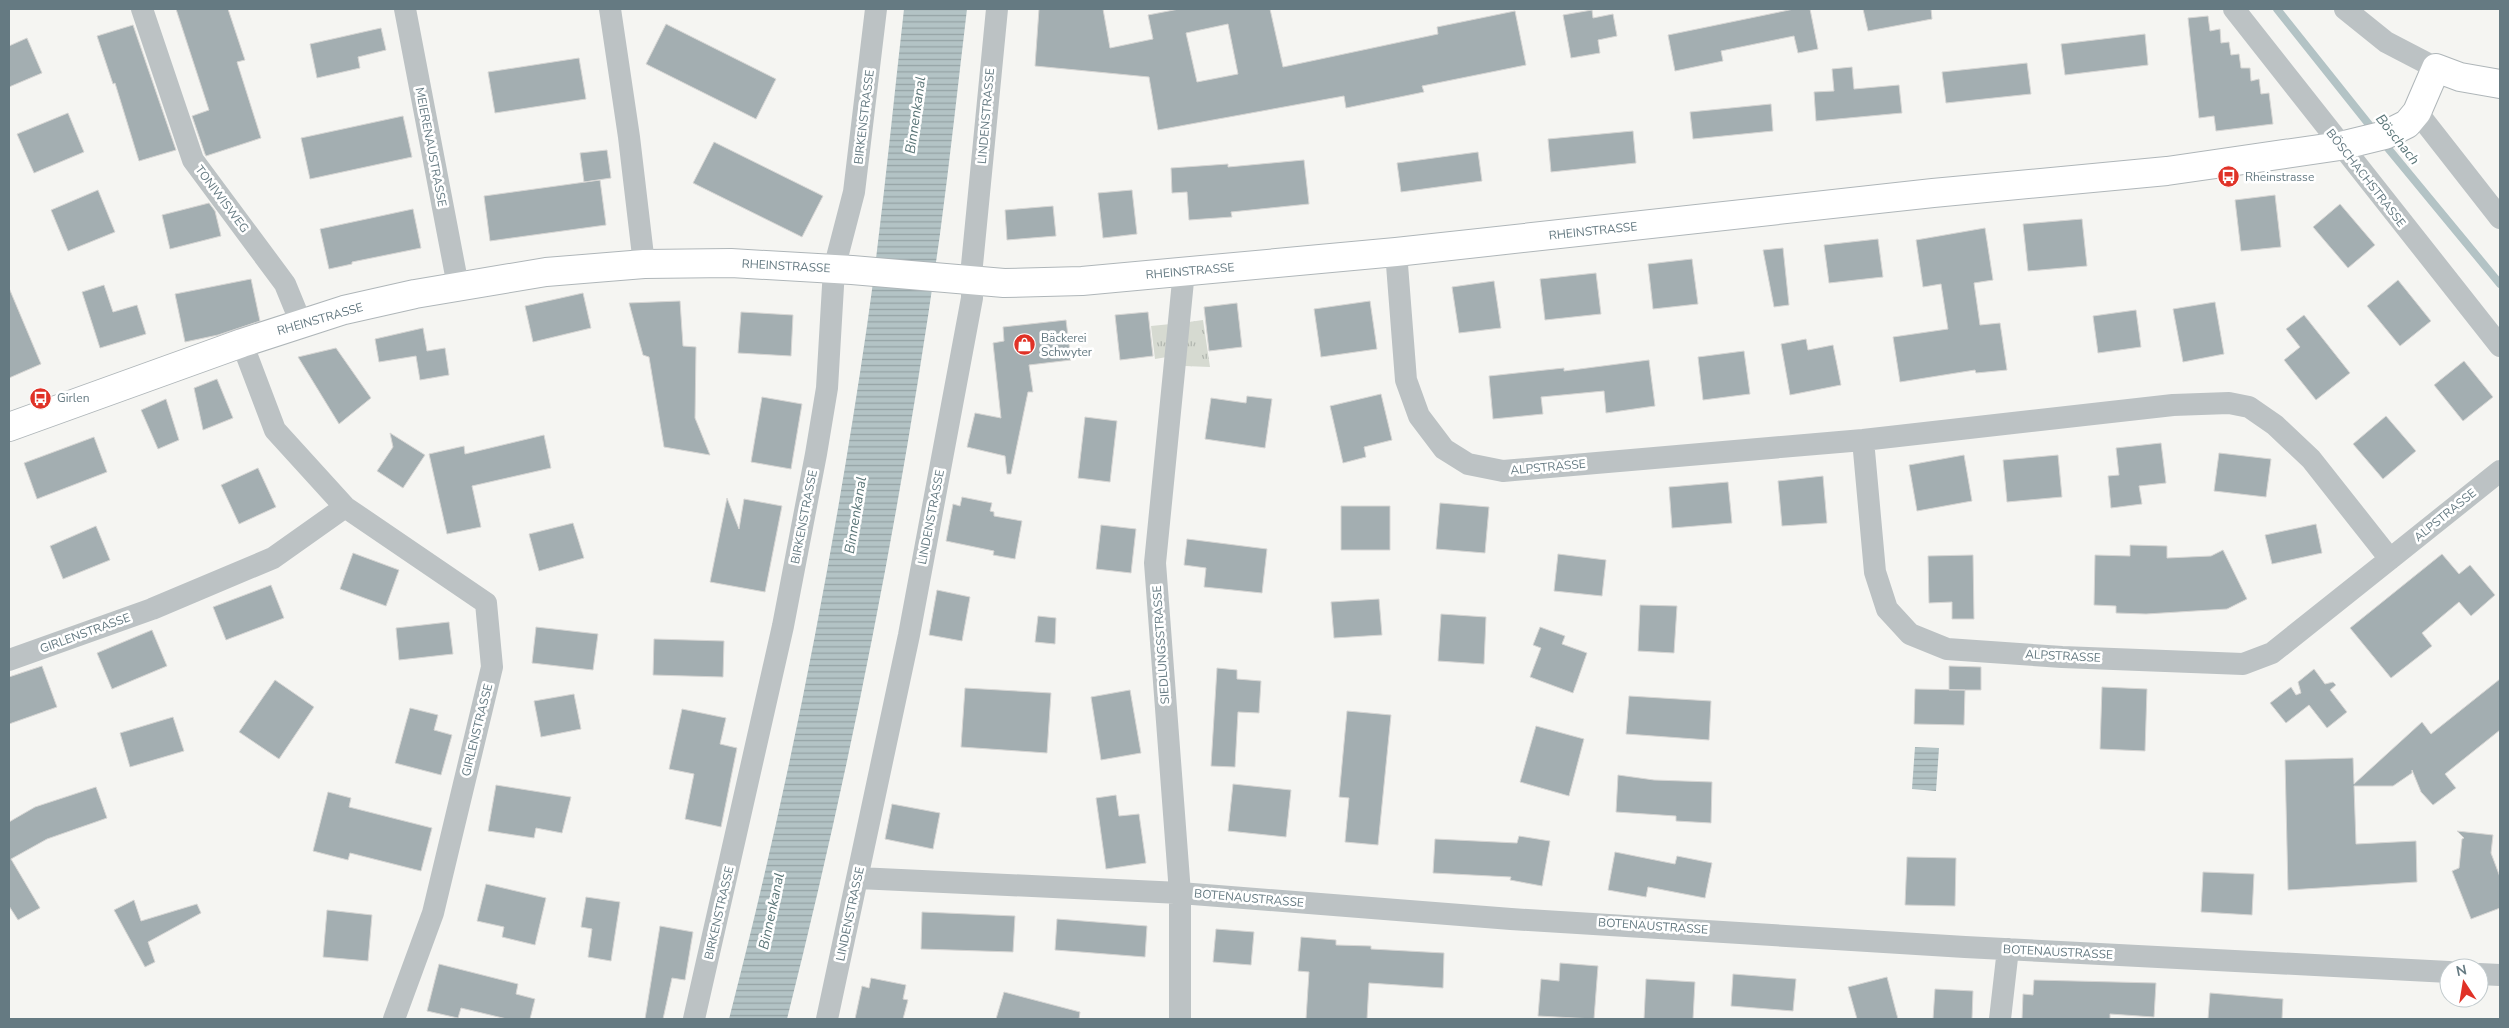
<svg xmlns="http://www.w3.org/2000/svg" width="2509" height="1028" font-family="'Nunito Sans',sans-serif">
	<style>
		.grass { fill: url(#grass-tufts) }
		.water { fill: url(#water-rules) }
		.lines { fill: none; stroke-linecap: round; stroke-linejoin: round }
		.stream { stroke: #b3c3c5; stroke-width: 8 }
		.building { fill: #a3aeb1; stroke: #d7d6d4; fill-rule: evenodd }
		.secondary-casing { stroke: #afb6b9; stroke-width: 30 }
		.street { stroke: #bcc2c4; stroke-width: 22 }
		.secondary { stroke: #fff; stroke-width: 28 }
		.labels { text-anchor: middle; stroke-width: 5; stroke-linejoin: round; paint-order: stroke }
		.street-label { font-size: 12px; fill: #657a82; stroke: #fff }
		.poi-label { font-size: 12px; fill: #657a82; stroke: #fff; text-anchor: start }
		.water-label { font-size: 14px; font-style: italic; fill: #5b7678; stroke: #fff }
	</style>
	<defs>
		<pattern id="grass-tufts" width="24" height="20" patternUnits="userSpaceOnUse" patternTransform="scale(1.25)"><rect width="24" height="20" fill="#d6dad1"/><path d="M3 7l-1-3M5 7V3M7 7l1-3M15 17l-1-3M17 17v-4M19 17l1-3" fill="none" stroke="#b1b6af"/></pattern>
		<pattern id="water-rules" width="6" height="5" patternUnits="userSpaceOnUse" patternTransform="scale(1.25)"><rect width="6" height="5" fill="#b3c3c5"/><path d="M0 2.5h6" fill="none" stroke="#95a3a5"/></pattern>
	</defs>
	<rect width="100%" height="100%" fill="#f5f5f2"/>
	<path class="grass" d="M1203,320l7,47 -25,-1 4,-44z
		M1171,324l-4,33 -12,2 -4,-33z"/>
	<path class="water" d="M904,9h63c-9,75 -17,150 -27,225 -37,264 -88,527 -153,785h-58c59,-228 104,-460 138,-693 15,-105 25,-211 37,-317z
		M1915,747l24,1 -3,43 -24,-2z"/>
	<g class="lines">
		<path class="stream" d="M2277,9l98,123
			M2382,141l118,143"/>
	</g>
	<path class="building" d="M176,9h52l17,51 -8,2 24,76 -55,18 -1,-2 -13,-38 17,-6z
		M1039,9h64l7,39 43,-9 -5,-24 31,-6h91l13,58 155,-33 -1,-7 78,-16 11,54 -104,21 2,6 -78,16 -2,-12 -186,34 -9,-53 -114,-11zM1228,24l10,50 -41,8 -11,-49z
		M1794,9h16l8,40 -20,4 -4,-17 -73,15 2,10 -48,10 -7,-36z
		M1863,9h68l1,10 -64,12z
		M1592,10l1,8 20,-4 4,22 -19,4 2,13 -29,5 -8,-43z
		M2208,16l2,15 10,-2 1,14 8,-1 2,13 8,-1 2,14h9l1,13 8,-2 2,15 8,-1 4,31 -57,7 -2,-15 -15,2 -11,-100z
		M666,24l110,55 -20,40 -110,-55z
		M133,25l43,125 -37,11 -24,-78 -2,1 -16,-48z
		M381,28l5,22 -28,7 2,11 -43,10 -7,-34z
		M2145,34l3,31 -83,10 -4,-31z
		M27,38l15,35 -33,14v-41z
		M579,58l7,41 -91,14 -7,-41z
		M2027,63l4,31 -85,9 -4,-31z
		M1852,67l2,22 45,-4 3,28 -86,8 -2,-29 20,-1 -2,-22z
		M1771,104l2,27 -80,8 -3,-27z
		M68,113l16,39 -50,21 -17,-39z
		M403,116l9,41 -102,22 -9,-41z
		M1633,131l3,32 -85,9 -3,-33z
		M714,142l109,54 -21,41 -109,-54z
		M607,150l4,28 -27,4 -4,-29z
		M1478,152l4,29 -81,11 -4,-29z
		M1304,160l5,44 -78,8 1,5 -43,3 -2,-28 -15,1 -1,-25 57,-4v3z
		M600,180l6,45 -116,16 -6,-45z
		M98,190l17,42 -47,19 -17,-41z
		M1132,190l5,44 -34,4 -5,-45z
		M2275,195l6,52 -40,4 -6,-51z
		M209,203l6,8 6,25 -51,13 -8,-34z
		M2340,204l35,41 -27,23 -35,-41z
		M1053,206l3,30 -49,4 -2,-30z
		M413,209l8,39 -69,14v2l-23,5 -9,-40z
		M2082,219l5,47 -59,5 -5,-47z
		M1985,228l8,52 -19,3 6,42 20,-2 7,47 -31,3 -1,-3 -75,12 -7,-45 55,-8 -7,-45 -18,3 -7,-47z
		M1878,239l5,38 -54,6 -5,-38z
		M1783,248l6,57 -15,2 -11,-57z
		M1692,259l6,45 -45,5 -5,-45z
		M1596,273l5,41 -56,6 -5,-41z
		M251,279l9,42 -42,14 -33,7 -10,-48z
		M2398,280l33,41 -31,25 -33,-40z
		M1494,281l7,47 -42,5 -7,-46z
		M104,285l9,27 24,-7 9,29 -46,14 -18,-56z
		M9,288l32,76 -32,14z
		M583,293l8,35 -58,14 -8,-36z
		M680,301l3,45 13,1 -1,71 15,37 -46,-8 -15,-90 -6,-2 -14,-52z
		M1370,301l7,48 -56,8 -7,-48z
		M2215,302l9,52 -41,8 -10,-53z
		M1237,303l5,44 -33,4 -5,-44z
		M2136,310l5,37 -43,6 -5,-37z
		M741,312l52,3 -2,41 -53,-3z
		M1148,312l5,44 -33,4 -5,-45z
		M2304,315l46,58 -34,27 -32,-40 16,-13 -14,-18z
		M1066,320l5,40 -42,5 4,27h-5l-17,82h-4l-2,-18 -38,-9 8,-34 26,5 -8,-75 11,-2 -1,-14z
		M423,328l4,23 18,-3 4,27 -29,5 -4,-24 -37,6 -4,-23z
		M1806,339l2,11 25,-5 8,40 -51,10 -9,-51z
		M336,348l35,50 -32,26 -41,-67z
		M1744,351l6,43 -47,6 -5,-43z
		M1649,360l6,46 -49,7 -2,-22 -63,6 2,17 -50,5 -4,-43 75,-8v3z
		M2464,361l29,36 -30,24 -29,-36z
		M217,379l16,39 -30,12 -9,-42z
		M1381,394l11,46 -28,7 2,10 -23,6 -13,-57z
		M1247,396l25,3 -7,49 -60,-9 6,-41 35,5z
		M762,397l40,7 -11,65 -40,-7z
		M166,399l13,41 -21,9 -17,-39z
		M2386,416l30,35 -33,28 -30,-35z
		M1085,417l32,4 -7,61 -32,-4z
		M390,433l35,22 -22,33 -26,-17 16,-24z
		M544,435l7,33 -79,18 9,41 -34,7 -18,-80 35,-8 1,8z
		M94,437l13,35 -70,27 -13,-36z
		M2161,443l5,40 -27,3 3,18 -31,4 -3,-32 11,-1 -3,-27z
		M2219,453l52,6 -5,38 -52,-6z
		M1964,455l8,46 -55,10 -8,-46z
		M2058,455l4,42 -55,5 -4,-42z
		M258,468l18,39 -37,17 -18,-39z
		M1823,476l4,47 -45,3 -4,-45z
		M1728,482l4,41 -60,5 -3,-41z
		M962,497l30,6 -2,8 4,1v4l28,5 -7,38 -22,-4 1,-4 -48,-10 7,-37 7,2z
		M727,498l12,31 5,-30 38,7 -17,86 -55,-10z
		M1440,503l49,4 -4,46 -49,-4z
		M1341,506h49v44h-49z
		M573,523l11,35 -45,13 -10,-37z
		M2316,524l6,29 -50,11 -7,-29z
		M1101,525l35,4 -5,44 -35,-4z
		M96,526l14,34 -47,19 -13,-33z
		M1187,539l80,10 -5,44 -58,-6 2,-19 -22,-3z
		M2130,545l37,1v12l44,-2 12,-6 24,49 -20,10 -81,5 -30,-1v-7l-22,-1 1,-50 35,1z
		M353,553l46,17 -13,36 -46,-17z
		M1558,554l48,6 -4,36 -48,-5z
		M2442,554l17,20 11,-9 25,30 -24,21 -12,-14 -37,31 10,13 -41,32 -41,-50z
		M1973,555l1,64h-22v-17l-23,1 -1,-47z
		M271,585l13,33 -58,22 -13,-33z
		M937,590l33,7 -8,44 -33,-6z
		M1379,599l3,36 -48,3 -3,-36z
		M1640,605l37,1 -3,47 -36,-2z
		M1441,614l45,3 -2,47 -46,-3z
		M1038,616l18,2 -1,26 -20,-2z
		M449,622l4,32 -54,6 -3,-32z
		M536,627l62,7 -5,36 -61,-7z
		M1540,627l25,9 -3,8 25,9 -14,40 -43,-16 11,-29 -8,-3z
		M152,630l15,36 -55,23 -15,-36z
		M654,639l70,2 -1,36 -70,-2z
		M42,666l15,41 -48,17v-47z
		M1949,666l32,1v23h-32z
		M1217,668l20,2v9l24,2 -2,32 -21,-1 -3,55 -24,-1z
		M2314,669l11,15 8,-2 3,3 -6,5 17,22 -20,16 -18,-23 -23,18 -16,-20 21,-16 5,8 5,-2 -3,-11z
		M2500,679v51l-55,44 11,14 -23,17 -12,-13 -9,-22v3l-19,13h-39l2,58 60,-3 1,41 -129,8 -3,-130 68,-2 1,26 68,-62 9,12z
		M275,680l39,27 -35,52 -40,-27z
		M2102,687l45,2 -2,62 -45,-2z
		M965,688l86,5 -4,60 -86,-6z
		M1915,689l50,1 -1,35 -50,-1z
		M1130,690l11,63 -40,7 -10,-63z
		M574,694l7,35 -40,8 -7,-36z
		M1629,696l82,5 -2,39 -83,-6z
		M410,708l28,7 -4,15 18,5 -11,40 -46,-12z
		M682,709l44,9 -6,26 17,4 -16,79 -36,-8 9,-45 -25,-5z
		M1347,711l44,4 -13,130 -33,-3 4,-44 -10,-1z
		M173,717l11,34 -54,16 -10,-34z
		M1536,726l48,13 -15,57 -49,-14z
		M1618,775l36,5 58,2 -1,41 -35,-2v-5l-60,-4z
		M1233,784l58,6 -5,47 -58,-6z
		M496,785l75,12 -9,36 -26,-5 -2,10 -46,-7z
		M96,787l11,31 -60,21 -36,20 29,49 -22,12 -9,-14v-84l26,-15z
		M328,792l23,6 -2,9 83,21 -11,43 -71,-18 -2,7 -35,-9z
		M1116,795l3,21 20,-2 7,49 -40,6 -10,-71z
		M892,804l48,9 -7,36 -48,-10z
		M2457,831l36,4 -2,18 9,24v31l-29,11 -19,-48 7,-3 3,-29 2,-1z
		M1519,836l31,5 -8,45 -32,-6 1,-3 -78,-4 2,-34 82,4z
		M1615,852l60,12 2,-8 35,7 -7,35 -57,-11 -2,10 -38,-7z
		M1907,857l49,1 -1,48 -50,-1z
		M2203,872l51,2 -2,41 -51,-3z
		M486,884l60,14 -11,47 -33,-8 2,-10 -27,-6z
		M586,897l34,5 -9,59 -23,-4 4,-28 -11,-2z
		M134,900l7,21 56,-17 4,9 -53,29 7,20 -10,5 -31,-57z
		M327,910l45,5 -4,46 -45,-4z
		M922,912l93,4 -2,36 -92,-3z
		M1057,919l90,7 -2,31 -90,-7z
		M660,926l33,6 -8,48 -13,-2 -9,41h-18z
		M1216,929l38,3 -3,33 -38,-3z
		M1301,937l35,3v5l35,1v3l73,4 -1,35 -74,-5 -2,36h-61l3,-47 -11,-1z
		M1560,963l38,3 -4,53 -56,-3 3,-37 18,2z
		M439,964l79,20 -2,10 19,5 -5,20h-23l-46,-11 -3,10 -31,-7z
		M1733,974l63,5 -3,32 -62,-5z
		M1887,977l11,42h-41l-9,-32z
		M871,978l35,7 -3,14 5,1 -5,19h-48l7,-33 7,2z
		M1646,979l49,3 -2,37h-49z
		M2034,980l122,3 -2,34 -44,-3v5h-88l1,-25 10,1z
		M1935,989l38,2 -1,28h-39z
		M1004,992l76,20 -1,7h-83z
		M2210,993l73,6 -1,20h-74z"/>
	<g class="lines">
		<defs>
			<path id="secondary" d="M9,427l233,-84 102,-33 71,-16 131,-22 98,-8 87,-1 121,7 152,13 78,-2 314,-29 537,-59 234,-22 173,-25 45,-11 22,-11 10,-12 19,-44 24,9 40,7"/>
		</defs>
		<use href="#secondary" class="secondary-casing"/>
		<path class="street" d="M142,9l51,151 92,124 16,39
			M405,9l53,277
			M610,9l19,128 15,127
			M2234,9l266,337
			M2345,9l41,33 50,26
			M2417,112l83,106
			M1396,252l10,128 13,36 25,33 24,15 35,7 360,-31 310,-35 56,-2 20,4 26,18 36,34 79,100 110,-88
			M242,343l33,87 70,77 141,96 6,64 -59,246 -39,106
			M1863,440l12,132 12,37 23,25 37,15 115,8 181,7 29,-11 118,-94
			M9,660l143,-51 121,-51 72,-51
			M858,878l322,15 331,26 454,28 484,25
			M2479,974l21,1
			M694,1019l89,-393 33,-172 11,-66 7,-119 20,-77 22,-183
			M827,1019l82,-384 63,-337v-33l25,-256
			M1180,1019v-126l-25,-330 29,-292
			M2000,1019l8,-70"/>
		<use href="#secondary" class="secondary"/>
	</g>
	<defs>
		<symbol id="bus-disc" viewBox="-11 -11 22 22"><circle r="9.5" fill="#e03227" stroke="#fff"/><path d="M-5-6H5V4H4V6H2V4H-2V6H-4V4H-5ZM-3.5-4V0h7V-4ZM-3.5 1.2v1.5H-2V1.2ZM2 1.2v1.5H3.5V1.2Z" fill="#fff"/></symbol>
		<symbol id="shop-disc" viewBox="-11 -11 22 22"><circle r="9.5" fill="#e03227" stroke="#fff"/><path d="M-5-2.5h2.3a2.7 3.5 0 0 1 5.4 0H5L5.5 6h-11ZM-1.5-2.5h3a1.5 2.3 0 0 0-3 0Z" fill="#fff"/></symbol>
	</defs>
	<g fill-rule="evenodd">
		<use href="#bus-disc" x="2216" y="164" width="25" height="25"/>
		<use href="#shop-disc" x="1012" y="332" width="25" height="25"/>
		<use href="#bus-disc" x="28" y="386" width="25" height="25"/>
	</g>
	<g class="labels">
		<g class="street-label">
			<text transform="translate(986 116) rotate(-85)" y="4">LINDENSTRASSE</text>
			<text transform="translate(864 117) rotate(-83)" y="4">BIRKENSTRASSE</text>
			<text transform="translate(431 147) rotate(79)" y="4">MEIERENAUSTRASSE</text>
			<text transform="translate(2366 178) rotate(52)" y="4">BÖSCHACHSTRASSE</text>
			<text transform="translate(222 199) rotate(53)" y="4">TONIWISWEG</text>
			<text transform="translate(1593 231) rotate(-6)" y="4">RHEINSTRASSE</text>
			<text transform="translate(786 266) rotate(3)" y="4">RHEINSTRASSE</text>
			<text transform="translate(1190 271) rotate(-5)" y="4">RHEINSTRASSE</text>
			<text transform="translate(320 319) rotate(-16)" y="4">RHEINSTRASSE</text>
			<text transform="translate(1548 467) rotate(-5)" y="4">ALPSTRASSE</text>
			<text transform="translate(2445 515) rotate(-39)" y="4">ALPSTRASSE</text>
			<text transform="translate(804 517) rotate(-79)" y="4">BIRKENSTRASSE</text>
			<text transform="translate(931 517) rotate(-79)" y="4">LINDENSTRASSE</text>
			<text transform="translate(85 633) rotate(-20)" y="4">GIRLENSTRASSE</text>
			<text transform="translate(1161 645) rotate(-94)" y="4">SIEDLUNGSSTRASSE</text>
			<text transform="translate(2063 656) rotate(3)" y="4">ALPSTRASSE</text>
			<text transform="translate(477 730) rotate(-76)" y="4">GIRLENSTRASSE</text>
			<text transform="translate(1249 898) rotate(5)" y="4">BOTENAUSTRASSE</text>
			<text transform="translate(719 913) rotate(-77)" y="4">BIRKENSTRASSE</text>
			<text transform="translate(850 914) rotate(-78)" y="4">LINDENSTRASSE</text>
			<text transform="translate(1653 926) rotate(4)" y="4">BOTENAUSTRASSE</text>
			<text transform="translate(2058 952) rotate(3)" y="4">BOTENAUSTRASSE</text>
		</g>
		<g class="poi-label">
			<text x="2245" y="181">Rheinstrasse</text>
			<text x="1041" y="342">Bäckerei<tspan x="1041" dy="14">Schwyter</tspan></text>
			<text x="57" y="402">Girlen</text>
		</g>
		<g class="water-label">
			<text transform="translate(915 115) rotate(-82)" y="5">Binnenkanal</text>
			<text transform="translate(2398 139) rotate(51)" y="5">Böschach</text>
			<text transform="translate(855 515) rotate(-81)" y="5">Binnenkanal</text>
			<text transform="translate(771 911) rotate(-78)" y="5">Binnenkanal</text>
		</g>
	</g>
	<rect width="2509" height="1028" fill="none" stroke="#657a82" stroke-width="20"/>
	<g transform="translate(2464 983) rotate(348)"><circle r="24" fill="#ffffff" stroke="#c1cacd"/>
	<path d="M0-4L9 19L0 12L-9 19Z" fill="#e03227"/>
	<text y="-8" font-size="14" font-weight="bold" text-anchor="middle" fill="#657a82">N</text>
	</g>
</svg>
